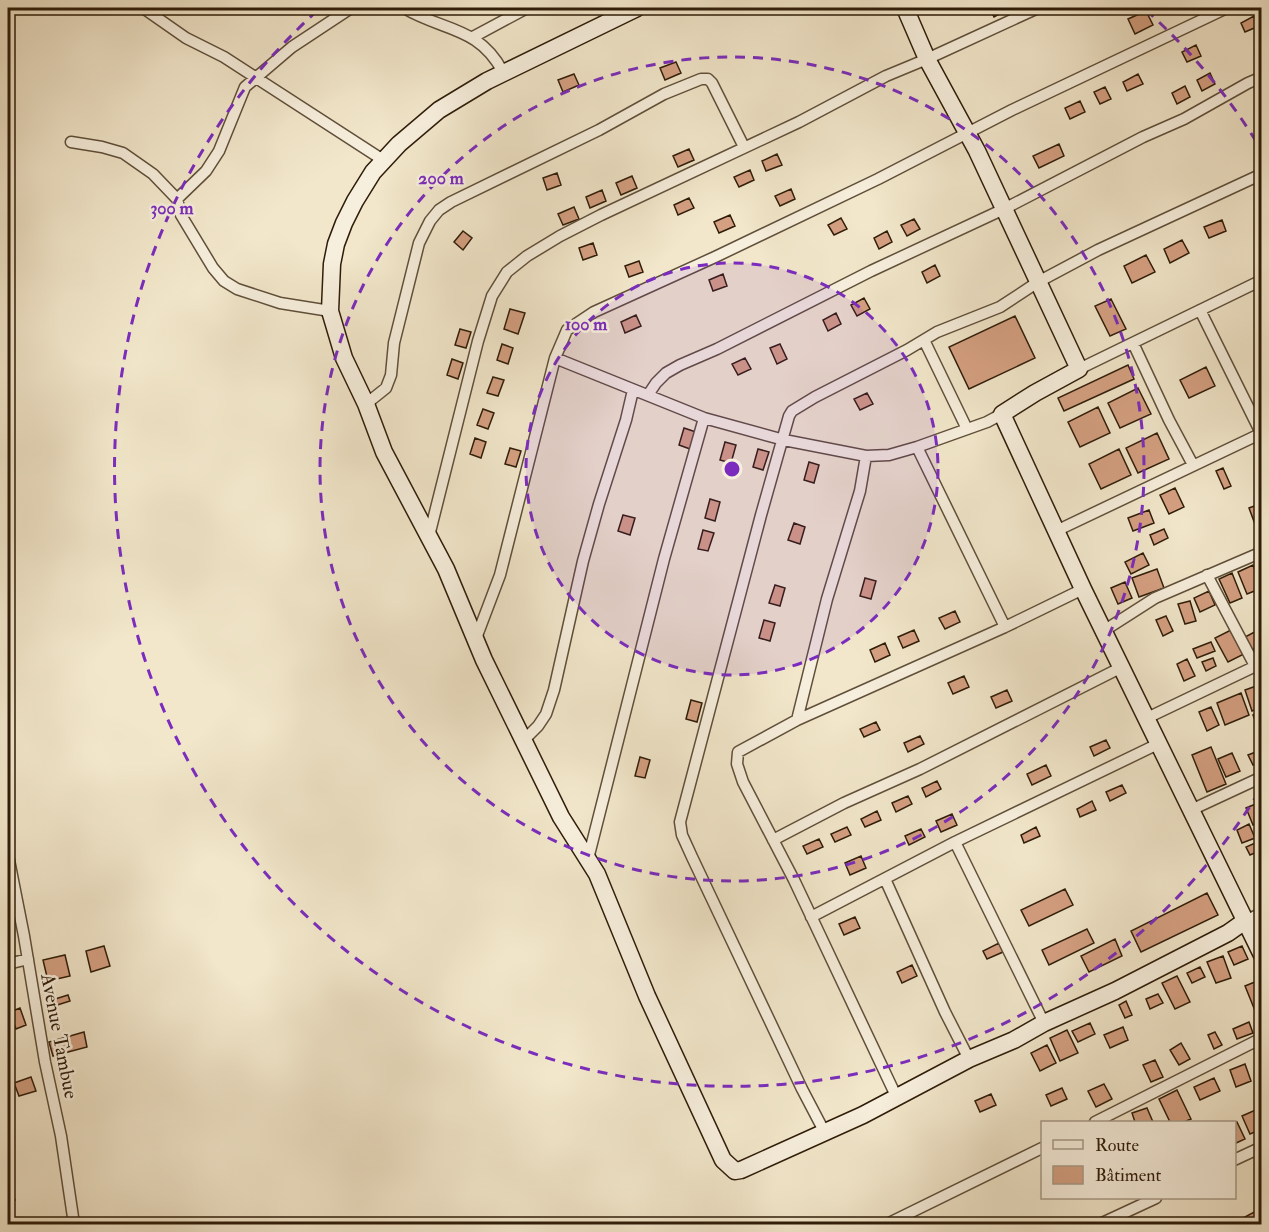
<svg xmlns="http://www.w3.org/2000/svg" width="1269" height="1232" font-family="'IM FELL Double Pica',serif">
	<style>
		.building { fill: #d5a082; stroke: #2e1c09; stroke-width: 1.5 }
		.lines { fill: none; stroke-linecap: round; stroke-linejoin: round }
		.street-casing { stroke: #5f4f3a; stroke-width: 13 }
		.secondary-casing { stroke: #2e1c09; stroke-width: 19 }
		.street { stroke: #f7efdd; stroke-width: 10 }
		.secondary { stroke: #f7efdd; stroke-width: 16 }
		.ring { fill: none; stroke: #7b2cbf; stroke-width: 3; stroke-dasharray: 10 8 }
		.labels { text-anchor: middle; stroke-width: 5; stroke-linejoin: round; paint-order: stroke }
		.street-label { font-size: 20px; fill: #2e1c09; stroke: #f7efdd }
		.centre { fill: #7b2cbf; stroke: #f7efdd; stroke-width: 3 }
		.ring-label { font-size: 18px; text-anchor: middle; font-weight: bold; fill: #7b2cbf; stroke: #f7efdd; stroke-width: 5; stroke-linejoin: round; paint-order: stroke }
	</style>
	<rect width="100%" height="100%" fill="#f2e7cb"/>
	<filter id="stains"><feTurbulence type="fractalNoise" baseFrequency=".00333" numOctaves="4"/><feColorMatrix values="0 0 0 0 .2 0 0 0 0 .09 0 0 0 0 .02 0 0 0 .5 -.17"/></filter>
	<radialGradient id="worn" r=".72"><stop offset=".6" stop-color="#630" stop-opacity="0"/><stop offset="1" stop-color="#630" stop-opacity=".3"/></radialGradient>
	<path class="building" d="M990,8h10l3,4 -9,5z
		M1146,11l7,14 -18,9 -7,-15z
		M1254,16l5,10 -14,6 -4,-9z
		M1196,45l5,11 -14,6 -5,-10z
		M676,62l5,11 -16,7 -5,-12z
		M1210,73l5,11 -13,7 -5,-11z
		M574,74l5,11 -16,7 -5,-12z
		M1138,74l5,10 -16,7 -4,-9z
		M1185,86l5,11 -13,7 -5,-11z
		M1105,87l6,12 -11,5 -6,-12z
		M1080,101l5,11 -15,7 -5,-11z
		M1059,144l5,12 -25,12 -6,-12z
		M689,149l5,11 -16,7 -5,-11z
		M777,154l5,11 -16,6 -4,-10z
		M750,170l4,10 -15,7 -5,-10z
		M557,173l4,12 -14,5 -4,-12z
		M632,176l5,12 -16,7 -5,-12z
		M791,189l4,10 -15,7 -5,-10z
		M602,190l4,11 -16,7 -4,-11z
		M689,198l5,10 -16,7 -4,-10z
		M574,207l5,12 -16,6 -5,-11z
		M730,215l5,11 -16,7 -5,-11z
		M841,218l6,11 -13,6 -6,-10z
		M914,219l6,10 -13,7 -6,-11z
		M1222,220l4,11 -17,7 -5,-11z
		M463,231l9,7 -9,12 -9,-8z
		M887,231l5,11 -13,7 -5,-11z
		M1182,240l7,13 -19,10 -6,-14z
		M593,243l4,12 -14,5 -4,-12z
		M1146,255l9,17 -23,11 -8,-17z
		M639,261l4,11 -14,5 -4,-11z
		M935,265l5,11 -13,7 -5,-11z
		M723,274l4,12 -14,5 -4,-11z
		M864,298l6,11 -13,7 -6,-11z
		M1111,299l15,30 -16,7 -15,-30z
		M510,309l15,4 -7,21 -14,-5z
		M836,313l5,11 -13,7 -5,-11z
		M636,315l5,11 -16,7 -4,-11z
		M1015,316l20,42 -66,31 -20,-42z
		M460,329l11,3 -5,16 -11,-3z
		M502,344l11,4 -5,16 -11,-4z
		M780,344l7,15 -10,5 -7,-16z
		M745,358l6,11 -13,6 -6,-11z
		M452,359l11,4 -5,16 -11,-4z
		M1128,365l6,14 -70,32 -6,-13z
		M1206,367l9,19 -26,12 -9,-18z
		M493,377l11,3 -6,16 -11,-3z
		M1138,388l13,26 -31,14 -12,-25z
		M867,393l6,11 -13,6 -6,-11z
		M1098,407l12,26 -30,14 -12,-25z
		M483,409l11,4 -6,16 -11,-4z
		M684,428l12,4 -6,17 -11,-4z
		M1157,433l12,26 -31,14 -12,-25z
		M475,438l11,4 -5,16 -11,-4z
		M725,442l11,3 -5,18 -11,-3z
		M510,448l11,3 -5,16 -11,-3z
		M758,449l11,3 -6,18 -10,-3z
		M1119,449l12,26 -30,14 -12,-25z
		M809,462l10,3 -5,18 -10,-3z
		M1223,468l8,18 -7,3 -8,-18z
		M1175,488l9,19 -15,7 -9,-19z
		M710,499l10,3 -5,19 -10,-3z
		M1262,503v31l-3,1 -10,-27z
		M1149,510l5,13 -21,8 -5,-13z
		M623,515l12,3 -5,17 -12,-4z
		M794,523l11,4 -5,17 -12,-4z
		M1164,529l4,9 -14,7 -4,-10z
		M703,530l11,3 -6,18 -10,-2z
		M1143,553l6,12 -18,9 -6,-12z
		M1253,565l9,23 -15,6 -9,-22z
		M1157,569l7,19 -25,9 -7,-19z
		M1232,573l10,25 -12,5 -11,-24z
		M865,578l11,3 -5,18 -11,-3z
		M1125,582l7,16 -14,6 -7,-16z
		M775,585l10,3 -5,18 -11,-3z
		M1209,591l6,14 -15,7 -6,-14z
		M1190,601l6,20 -11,3 -7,-20z
		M955,611l5,11 -15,7 -6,-11z
		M1166,616l7,15 -10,5 -7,-16z
		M764,620l11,3 -5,18 -11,-3z
		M1262,628v17l-10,5 -7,-13z
		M914,630l5,11 -16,7 -5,-11z
		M1231,630l13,24 -16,8 -13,-24z
		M1211,642l4,9 -18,7 -4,-9z
		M885,643l5,12 -15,7 -5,-12z
		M1213,658l3,8 -10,5 -4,-9z
		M1187,659l8,17 -11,5 -7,-17z
		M964,676l5,11 -16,7 -5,-11z
		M1259,685l3,6v16l-10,4 -7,-21z
		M1007,690l5,11 -16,7 -5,-11z
		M1241,693l8,22 -24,10 -8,-22z
		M691,700l11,3 -5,19 -11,-3z
		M1211,707l8,18 -12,6 -8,-19z
		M1262,711v9l-6,3 -3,-8z
		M876,722l4,8 -16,7 -4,-8z
		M920,736l4,8 -16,8 -4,-9z
		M1106,740l4,8 -16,8 -4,-9z
		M1211,747l15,37 -19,8 -15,-37z
		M1261,750l1,11 -9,4 -5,-10z
		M1232,753l8,18 -14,6 -8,-18z
		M640,757l10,3 -5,18 -10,-2z
		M1046,765l5,11 -19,9 -5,-11z
		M937,781l4,8 -15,8 -4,-9z
		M1122,785l4,8 -16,8 -4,-9z
		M908,796l4,8 -16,8 -4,-9z
		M1092,801l4,9 -16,7 -3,-8z
		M1258,803l4,8v10l-9,4 -7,-17z
		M877,811l4,9 -16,7 -4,-8z
		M952,814l5,11 -16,7 -5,-11z
		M1249,824l6,14 -13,5 -5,-13z
		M847,827l4,8 -16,7 -4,-8z
		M1036,827l4,9 -16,7 -3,-8z
		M921,829l4,8 -16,8 -4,-9z
		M819,839l4,8 -16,7 -4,-8z
		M1262,840v10l-12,5 -4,-8z
		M861,856l5,12 -16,7 -5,-12z
		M1065,889l8,16 -44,21 -8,-16z
		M1207,893l11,22 -77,37 -10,-21z
		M855,917l5,11 -16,7 -5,-11z
		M1087,929l7,14 -45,22 -7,-15z
		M1115,939l7,17 -33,16 -8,-16z
		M999,943l4,9 -16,7 -4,-8z
		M104,946l6,20 -19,6 -5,-21z
		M1242,946l6,13 -14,6 -6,-13z
		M65,955l5,21 -22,5 -5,-21z
		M1223,956l8,22 -15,5 -9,-21z
		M912,965l5,11 -15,7 -5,-11z
		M1200,967l5,10 -13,6 -5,-10z
		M1177,976l13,26 -15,7 -13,-26z
		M1262,979v43l-2,1 -15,-37z
		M1158,994l5,9 -13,6 -4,-10z
		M68,995l2,6 -16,5 -2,-6z
		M1126,1001l6,14 -7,3 -6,-13z
		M20,1008l6,17 -10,4 -6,-17z
		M1249,1022l4,11 -16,6 -4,-10z
		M1090,1023l5,11 -17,8 -6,-11z
		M1123,1027l5,13 -18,8 -6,-13z
		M1067,1030l11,23 -18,8 -10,-23z
		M84,1032l3,15 -34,9 -4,-14z
		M1215,1032l7,13 -8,4 -6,-14z
		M1181,1043l9,16 -11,6 -9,-15z
		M1047,1045l9,18 -16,8 -9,-18z
		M1155,1060l8,17 -12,5 -8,-17z
		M1245,1064l6,17 -15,6 -6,-17z
		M31,1077l5,14 -17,5 -5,-13z
		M1214,1078l6,13 -20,9 -6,-13z
		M1104,1084l8,15 -16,8 -8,-16z
		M1062,1088l5,11 -16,7 -5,-11z
		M1177,1090l14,29 -7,3h-14l-11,-23z
		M991,1094l5,11 -16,7 -5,-11z
		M1147,1108l6,14h-18l-3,-9z
		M1260,1108l2,21 -12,5 -8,-18z
		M1237,1122l8,17 -11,5v-21z
		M8,1180l7,20 -7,3z
		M1262,1208v16h-18l-3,-5z"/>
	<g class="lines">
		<defs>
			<path id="street" d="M143,8l43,30 38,19 159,103
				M404,8c38,23 75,18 99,64
				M473,37l54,-29
				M71,142l31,5 21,6 30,21 24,25 4,16 32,53 11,13 13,8 43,14 50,8
				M177,199l29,-28 13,-20 26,-64 47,-40 59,-39
				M1200,310l62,125
				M924,340l43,89
				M1133,343l36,77 24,45
				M555,358l149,60 80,22 82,16 23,-1 28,-8 70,-25 15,-8
				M1079,369l183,-89
				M648,395l8,-12 10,-10 14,-8 37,-16 154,-78 133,-62 139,-72 41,-18 64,-36 14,-6
				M366,404l20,-16 5,-13 3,-32 25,-100 11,-22 9,-11 12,-8 148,-72 65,-36 37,-15h7l4,4 32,64
				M917,447l88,180
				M1056,531l206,-98
				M429,536l49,-195 14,-45 15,-24 20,-16 33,-20 41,-21 198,-93 87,-46 41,-17 111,-51
				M1207,575l48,91
				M1105,630l50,-32 107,-46
				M475,641l25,-66 55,-217 12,-28 27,-18 121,-55 163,-78 134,-69 215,-102
				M1147,718l115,-55
				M797,720l30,-121 33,-108 6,-35
				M524,740l14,-14 8,-12 8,-24 29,-129 16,-57 27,-84 7,-30
				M1191,810l71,-33
				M773,840l71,-37 76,-34 202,-102
				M955,842l89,181
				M8,855l16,81 21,126 16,74 13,88
				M588,859l76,-300 40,-141
				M885,879l60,133 24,47
				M811,917l144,-75 205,-99
				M1245,921l17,-8
				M8,964l20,-5
				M897,1098l-103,-218 -51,-98 -6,-18 1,-12 59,-32 208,-93 78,-38
				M1095,1122l167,-84
				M824,1131l-22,-42 -110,-232 -10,-22 -2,-13 81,-307 28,-99 3,-5 23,-14 92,-47 30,-18 63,-25 38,-25 60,-32 164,-76
				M1234,1160l28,-13
				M887,1224l155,-76
				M1100,1224l56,-26"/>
			<path id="secondary" d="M637,8l-150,73 -48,29 -40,34 -26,28 -18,29 -11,22 -8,21 -4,20 -2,47 14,47 22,46 18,48 62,117 38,91 77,157 36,57 50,122 76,164 12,11 6,-1 122,-55 106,-56 45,-19 30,-17 71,-32 113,-58 17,-12
				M905,8l22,51 50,92 102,218 -44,24 -33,21 81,175 179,366"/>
		</defs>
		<use href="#street" class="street-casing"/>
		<use href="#secondary" class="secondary-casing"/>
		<use href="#street" class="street"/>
		<use href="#secondary" class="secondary"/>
	</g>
	<circle cx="732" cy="469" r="206" fill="#7b2cbf" fill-opacity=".12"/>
	<g class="ring">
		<circle cx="732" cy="469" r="206"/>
		<circle cx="732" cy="469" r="412"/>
		<path d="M1259 792A618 618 0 1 1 318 10M1146 10A618 618 0 0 1 1259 146"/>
	</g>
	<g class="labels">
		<g class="street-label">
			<text transform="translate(60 1036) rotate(79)" y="7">Avenue Tambue</text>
		</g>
	</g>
	<circle cx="732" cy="469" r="9" class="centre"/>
	<g class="ring-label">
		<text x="441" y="184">200 m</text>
		<text x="172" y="214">300 m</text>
		<text x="586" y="330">100 m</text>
	</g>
	<rect width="1269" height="1232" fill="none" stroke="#f2e7cb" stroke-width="30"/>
	<rect x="9" y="9" width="1251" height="1214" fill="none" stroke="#2e1c09" stroke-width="3"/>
	<rect x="15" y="15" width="1239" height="1202" fill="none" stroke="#2e1c09" stroke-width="1.5"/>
	<rect x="1041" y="1121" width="195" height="78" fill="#f7efdd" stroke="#a79b88" stroke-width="1.5"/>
	<rect x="1053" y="1140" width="30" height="9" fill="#f7efdd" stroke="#a79b88" stroke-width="1.5"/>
	<text x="1095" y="1151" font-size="18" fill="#2e1c09">Route</text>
	<rect x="1053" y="1166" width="30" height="18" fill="#d5a082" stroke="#a79b88" stroke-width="1.5"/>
	<text x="1095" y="1181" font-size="18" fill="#2e1c09">Bâtiment</text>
	<rect width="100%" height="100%" filter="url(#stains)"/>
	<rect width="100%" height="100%" fill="url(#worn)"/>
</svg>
